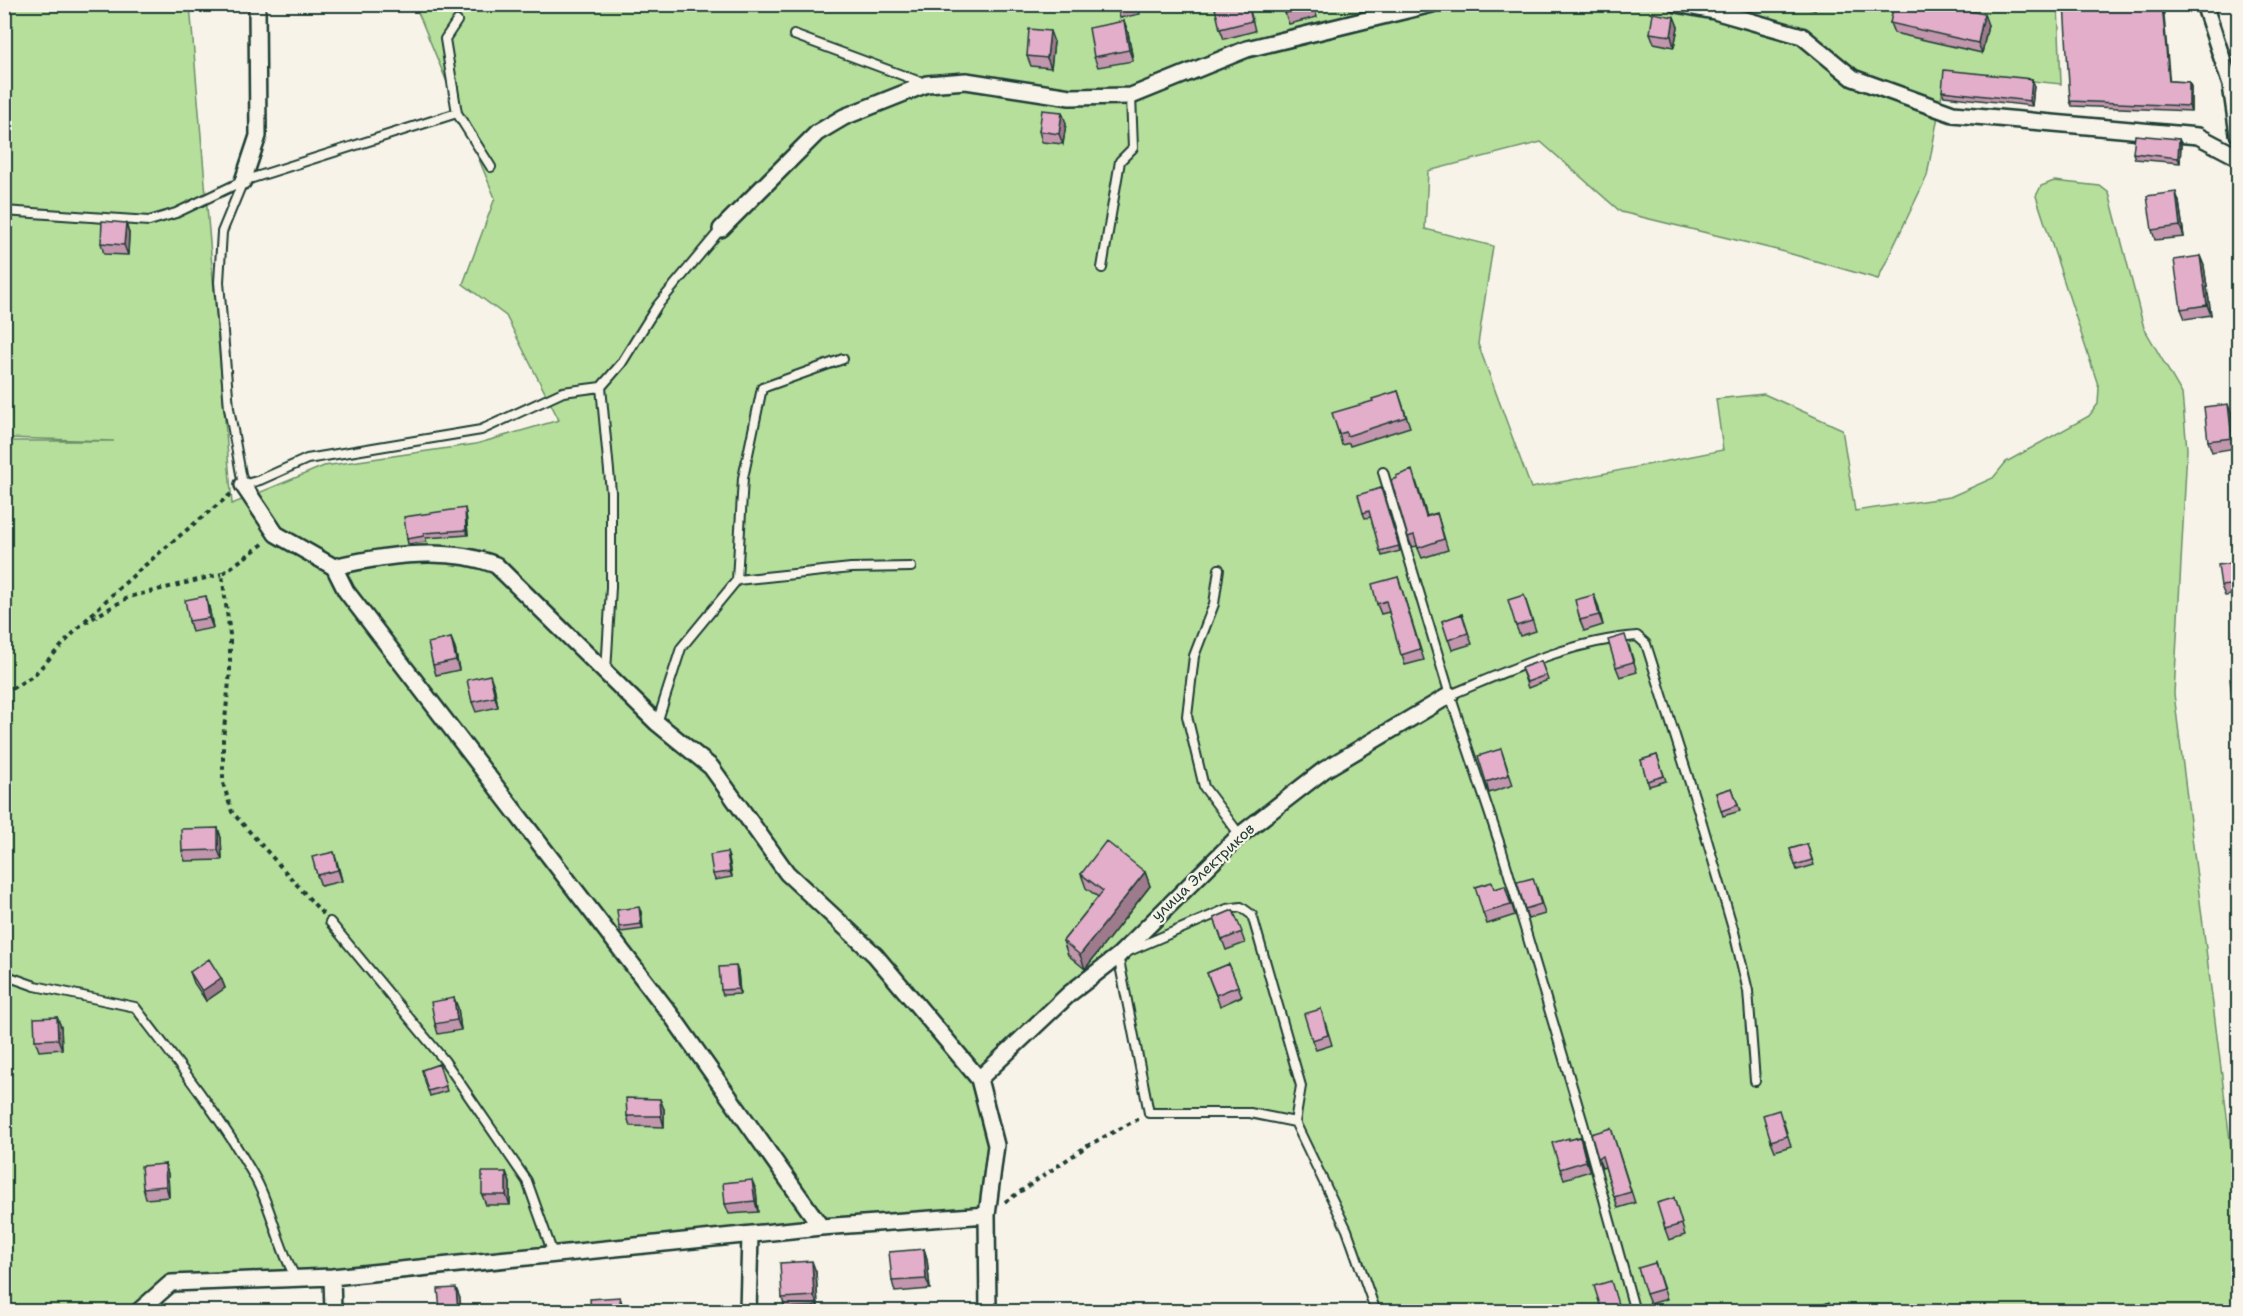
<svg xmlns="http://www.w3.org/2000/svg" width="2243" height="1316" font-family="'Shantell Sans',sans-serif">
	<style>
		.green { fill: #b6df9c; stroke: #6a8e68; stroke-width: 1.5 }
		.lines { fill: none; stroke-linecap: round; stroke-linejoin: round }
		.service-casing { stroke: #1f3d34; stroke-width: 12 }
		.minor-casing { stroke: #1f3d34; stroke-width: 20 }
		.path { stroke: #1f3d34; stroke-width: 4; stroke-dasharray: 4.5 4.5; stroke-linecap: butt }
		.service { stroke: #f7f3e8; stroke-width: 8 }
		.minor { stroke: #f7f3e8; stroke-width: 15 }
		.wall { fill: #c296ad; stroke: #1f3d34; stroke-width: 1.5 }
		.shaded-wall { fill: #9e7a8d; stroke: #1f3d34; stroke-width: 1.5 }
		.building { fill: #e2aec9; stroke: #1f3d34; stroke-width: 1.5 }
		.labels { text-anchor: middle; stroke-width: 4.5; stroke-linejoin: round; paint-order: stroke }
		.street-label { font-size: 15px; fill: #1f3d34; stroke: #f7f3e8 }
	</style>
	<rect width="100%" height="100%" fill="#f7f3e8"/>
	<filter id="ink" filterUnits="userSpaceOnUse"><feTurbulence type="fractalNoise" baseFrequency=".0167" numOctaves="2"/><feDisplacementMap in="SourceGraphic" scale="12" xChannelSelector="R" yChannelSelector="G"/><feConvolveMatrix kernelMatrix="1 2 1 2 8 2 1 2 1" color-interpolation-filters="sRGB"/></filter>
	<g filter="url(#ink)">
		<path class="green" d="M5,5h185l42,499 92,-38 152,-22 83,-24 -53,-104 -43,-32 32,-86 -80,-193h1643l3,79 -115,-12 -19,104 -49,103 -97,-28 -160,-39 -80,-70 -113,29 -3,58 68,17 -15,98 53,144 192,-38 -7,-51 48,-5 78,35 13,82 95,-14 43,-19 13,-16 83,-46 9,-12 1,-16 -63,-192 5,-10 13,-5 46,5 9,7 35,135 38,66 5,55 -13,245 64,510v107h-862l-29,-81 -52,-108 -45,-9h-101l-31,-157 -51,53 -88,70 17,66 -9,70 -816,68 -33,28h-133v-870h109l-109,-3z"/>
		<g class="lines">
			<defs>
				<path id="service" d="M457,21l-12,18 12,74
					M794,35l132,49
					M243,181l-21,51 -3,50 10,126 14,77 17,-5 47,-21 174,-29 82,-38 38,-5 20,-23 36,-58 64,-77
					M4,211l145,10 27,-8 67,-32 214,-68 34,54
					M1102,268l18,-107 13,-13 -2,-52
					M601,387l10,105v95l-5,85
					M1383,472l67,223 51,153 82,275 52,189
					M1219,569l-5,35 -20,52 -7,60 17,71 36,48
					M737,580l114,-12 60,-1
					M1450,695c60,-25 121,-54 187,-59l9,8 49,155 39,133 14,59 7,90
					M657,723l24,-75 56,-68 6,-102 19,-90 81,-29
					M330,922l114,138 83,121 26,73
					M1129,951l98,-42 14,-2 11,8 49,171 -6,36
					M1118,955l31,158h101l45,9 52,108 29,82
					M4,975l31,11 100,21c42,55 85,109 119,169 18,31 23,70 42,102"/>
				<path id="minor" d="M1677,4l37,7 88,25 51,42 100,36 245,22 40,21
					M2204,4l27,81 7,49
					M243,181l15,-45 -1,-132
					M721,229l96,-96 27,-16 83,-33 39,-3 104,16 61,-1 116,-47 185,-45
					M243,485l33,49 58,33c50,-12 113,-21 162,-2l161,158 54,44 76,106 88,82 104,124 17,66 -9,70 1,97
					M334,567l12,24 328,428 147,208
					M979,1079l90,-85 49,-38 122,-121 84,-65 126,-75
					M332,1277l1,35
					M138,1312l33,-29 161,-6 489,-50 166,-12
					M748,1312l2,-77"/>
			</defs>
			<use href="#service" class="service-casing"/>
			<use href="#minor" class="minor-casing"/>
			<path class="path" d="M263,544l-41,30 8,61v37l-7,67v44l9,29 91,102
				M85,621c46,-46 95,-86 146,-127
				M4,693l29,-17 48,-51 48,-28 93,-23
				M1005,1202l82,-56 51,-27"/>
			<use href="#service" class="service"/>
			<use href="#minor" class="minor"/>
		</g>
		<path class="wall" d="M1116,4h22l2,10 -20,4z
			M1313,4l4,13 -28,7 -4,-11z
			M1790,4h26l-1,6z
			M1250,10l5,21 -31,8 -4,-10z
			M1674,17l4,10 -4,20 -20,-4 -4,-10z
			M1124,21l4,11 5,29 -35,6 -4,-10z
			M1890,23l98,2 -6,28 -88,-20z
			M1054,42l-3,26 -20,-2 -4,-10z
			M2032,79l2,6 -2,21 -88,-10 -2,-5z
			M2170,81l19,1 2,5v24l-119,-5 -2,-5z
			M1066,123l-3,21 -21,-2 -3,-11z
			M2179,139l2,5 -1,19 -45,-4 -2,-6z
			M2179,202l5,35 -29,3 -3,-10z
			M129,233l-1,22 -24,-1 -3,-11z
			M2200,256l4,10 7,49 -26,4 -4,-10z
			M1398,391l12,36 -60,19 -1,-3 -7,2 -3,-11 34,-33z
			M2232,414l4,34 -24,4 -4,-11z
			M1416,481l11,35 10,-3 11,37 -26,8 -5,-12 -5,1 -4,-10z
			M1381,488l19,63 -18,5 -11,-39 -6,1 -2,-5z
			M466,513l2,22 -42,3v4l-18,2 -1,-5z
			M2238,562v32l-13,2 -4,-10z
			M1398,577l26,83 -19,5 -16,-53 -8,2 -4,-10z
			M1524,595l12,36 -16,5 -4,-10z
			M1594,595l9,30 -19,6 -4,-11z
			M209,607l4,21 -21,4 -3,-11z
			M1462,614l10,30 -20,6 -10,-29z
			M451,638l4,10 4,22 -23,5 -3,-10z
			M1629,646l8,26 -17,5 -4,-10z
			M1541,661l7,19 -20,8 -7,-20z
			M2238,678v46l-4,-10z
			M494,686l4,21 -22,5 -4,-10z
			M1501,749l12,36 -24,8 -3,-11z
			M1657,755l9,26 -17,5 -8,-26z
			M1732,788l8,23 -17,5 -7,-23z
			M218,828l3,10 1,22 -37,1 -3,-10z
			M1807,844l7,21 -17,5 -7,-21z
			M729,858l3,19 -17,3 -2,-6z
			M337,862l5,19 -21,5 -4,-11z
			M1145,872l5,14 -65,83 -17,-14 -5,-14 35,-44 -12,-9 -5,-14z
			M1537,888l8,26 -17,5 -3,-10z
			M1494,889l15,7 6,19 -28,9 -4,-11z
			M1233,910l12,33 -19,7 -12,-32z
			M641,912l2,17 -22,3 -2,-5z
			M1229,964l13,32 -22,10 -13,-33z
			M738,971l2,23 -17,1 -2,-5z
			M190,972l31,6 4,10 -19,13 -12,-18z
			M454,998l4,10 3,22 -23,4 -3,-10z
			M1321,1009l11,36 -16,5 -4,-10z
			M57,1017l4,10 1,22 -23,2 -4,-11z
			M439,1064l8,27 -17,5 -8,-26z
			M664,1109v18l-34,-1 -3,-10z
			M1783,1120l8,26 -16,5 -4,-10z
			M1611,1128l24,75 -17,5 -13,-41 -3,1 -4,-10z
			M1580,1137l10,34 -26,8 -4,-10 9,-29z
			M165,1164l3,10 1,23 -23,2 -3,-11z
			M506,1172l4,11v22h-24l-4,-10z
			M756,1190l2,22 -29,2 -4,-10z
			M1674,1198l11,37 -16,5 -4,-11z
			M924,1249l3,10 3,30 -35,3 -3,-11z
			M1655,1263l12,36 -17,5 -4,-10z
			M816,1272l2,34 -33,2 -3,-10z"/>
		<path class="shaded-wall" d="M2162,4h1l7,82 -1,-5z
			M1984,14l4,11 -6,28 -4,-10z
			M1674,17l4,10 -4,20 -3,-11z
			M1124,21l4,11 5,29 -4,-11z
			M1050,31l4,11 -3,26 -4,-10z
			M2032,79l2,6 -2,21 -2,-5z
			M2189,82l2,5v24l-2,-5z
			M1062,112l4,11 -3,21 -4,-10z
			M2179,139l2,5 -1,19 -2,-5z
			M2176,192l3,10 5,35 -4,-11z
			M126,223l3,10 -1,22 -4,-10z
			M2200,256l4,10 7,49 -4,-10z
			M2228,404l4,10 4,34 -4,-10z
			M465,508l1,5 2,22 -2,-5z
			M1594,595l4,10 5,20 -4,-10z
			M206,596l3,11 4,21 -4,-10z
			M451,638l4,10 4,22 -3,-10z
			M490,675l4,11 4,21 -3,-10z
			M218,828l3,10 1,22 -4,-10z
			M334,852l3,10 5,19 -4,-11z
			M727,852l2,6 3,19 -2,-5z
			M1145,872l5,14 -65,83 -5,-14z
			M639,907l2,5 2,17 -2,-5z
			M736,966l2,5 2,23 -2,-5z
			M221,978l4,10 -19,13 -4,-10z
			M454,998l4,10 3,22 -4,-10z
			M57,1017l4,10 1,22 -4,-10z
			M660,1099l4,10v18l-3,-11z
			M1580,1137l4,10 6,24 -4,-10z
			M165,1164l3,10 1,23 -3,-11z
			M506,1172l4,11v22l-4,-10z
			M752,1180l4,10 2,22 -3,-11z
			M924,1249l3,10 3,30 -4,-10z
			M812,1261l4,11 2,34 -4,-10z
			M456,1288l4,10 1,13h-3z
			M620,1297l3,10 1,4h-3z"/>
		<path class="building" d="M1116,4h16l-16,4z
			M1228,4h20l4,17 -32,8 -5,-21z
			M1282,4h30l1,2 -28,7z
			M1894,4h42l48,10 -6,29 -88,-20z
			M2064,4h98l7,77 20,1v24l-119,-5z
			M1653,13l21,4 -3,19 -21,-3z
			M1124,21l5,29 -35,7 -5,-29z
			M1029,29l21,2 -3,27 -20,-2z
			M1944,70l88,9 -2,22 -88,-10z
			M1042,110l20,2 -3,22 -20,-3z
			M2135,135l44,4 -1,19 -45,-5z
			M2176,192l4,34 -28,4 -5,-34z
			M102,221l24,2 -2,22 -23,-2z
			M2200,256l7,49 -26,4 -7,-49z
			M1398,391l8,26 -59,19 -1,-4 -7,2 -7,-21 41,-12 -1,-2z
			M2228,404l4,34 -24,3 -4,-34z
			M1412,470l14,47 11,-4 7,26 -26,9 -4,-13 -6,2 -17,-57 6,-2 -1,-2z
			M1381,488l18,58 -19,5 -11,-40 -6,2 -5,-18z
			M465,508l1,22 -42,3v3l-17,3 -3,-22z
			M2238,562v22l-17,2 -3,-21z
			M1398,577l22,72 -19,6 -15,-54 -9,3 -5,-20z
			M1524,595l8,26 -16,5 -8,-26z
			M1594,595l5,20 -19,5 -5,-20z
			M206,596l3,22 -20,3 -4,-21z
			M1462,614l6,19 -20,7 -6,-19z
			M2238,630v36l-4,-35z
			M1625,635l8,27 -17,5 -8,-27z
			M451,638l5,22 -23,5 -5,-22z
			M1541,661l5,14 -19,7 -6,-14z
			M490,675l5,22 -23,5 -5,-22z
			M2238,678v35l-4,1 -4,-35z
			M1501,749l8,26 -23,7 -8,-26z
			M1657,755l7,21 -17,5 -6,-21z
			M1732,788l6,17 -17,6 -5,-18z
			M218,828v22l-36,1 -1,-22z
			M1106,841l39,31 -65,83 -17,-14 40,-50 -22,-17z
			M1807,844l5,16 -17,5 -5,-16z
			M334,852l4,18 -21,5 -5,-18z
			M727,852l3,20 -17,2 -3,-19z
			M1533,878l8,26 -16,5 -8,-27z
			M1492,882l2,7 11,-3 6,19 -28,8 -8,-26z
			M639,907l2,17 -22,3 -2,-17z
			M1233,910l9,22 -20,8 -8,-22z
			M209,959l12,19 -19,13 -12,-19z
			M1229,964l9,22 -22,9 -9,-22z
			M736,966l2,23 -17,1 -2,-23z
			M454,998l3,22 -22,4 -4,-22z
			M1321,1009l7,26 -16,5 -8,-26z
			M57,1017l1,22 -23,1 -1,-22z
			M439,1064l7,22 -18,5 -6,-21z
			M626,1098l34,1 1,17h-34z
			M1779,1110l8,26 -16,5 -8,-26z
			M1611,1128l20,64 -17,5 -12,-41 -4,2 -7,-24z
			M1580,1137l6,24 -26,8 -8,-26 17,-5v2z
			M165,1164l1,22 -23,2 -2,-22z
			M482,1172h24v23h-24z
			M752,1180l3,21 -30,3 -2,-21z
			M1674,1198l8,26 -17,5 -8,-26z
			M924,1249l2,30 -34,2 -3,-29z
			M812,1261l2,35 -32,2 -2,-35z
			M1655,1263l8,26 -17,5 -8,-26z
			M1611,1281l9,30h-18l-8,-25z
			M456,1288l2,23h-18l-2,-22z
			M620,1297l1,14h-30l-1,-12z
			M1829,1302l5,9h-24z"/>
	</g>
	<g class="labels">
		<g class="street-label">
			<text transform="translate(1203 872) rotate(-43)" y="5">улица Электриков</text>
		</g>
	</g>
	<rect width="2243" height="1316" fill="none" stroke="#f7f3e8" stroke-width="24"/>
	<rect x="12" y="12" width="2219" height="1292" fill="none" stroke="#1f3d34" stroke-width="2" filter="url(#ink)"/>
</svg>
